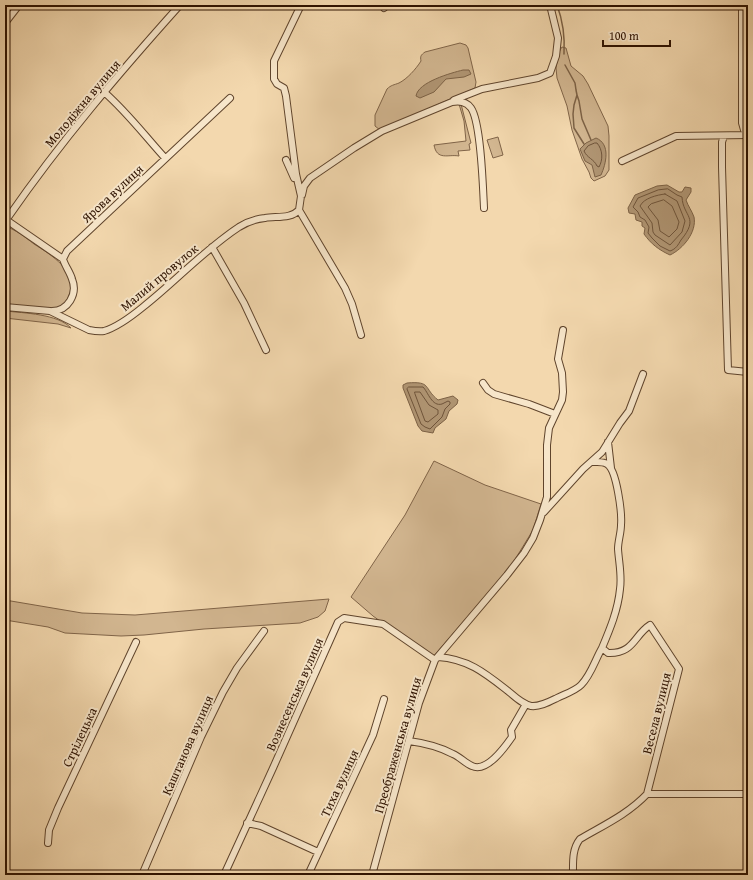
<svg xmlns="http://www.w3.org/2000/svg" width="753" height="880" font-family="'Gentium Book Plus',serif">
	<style>
		.green { fill: #d2b690; stroke: #806448 }
		.water { fill: #b09573; stroke: #7c6145 }
		.lines { fill: none; stroke-linecap: round; stroke-linejoin: round }
		.shore { stroke: #6f543a; stroke-width: 1 }
		.stream { stroke: #7c6145; stroke-width: 1.5 }
		.minor-casing { stroke: #5f442c; stroke-width: 8 }
		.minor { stroke: #f7e6ca; stroke-width: 6 }
		.labels { text-anchor: middle; stroke-width: 4; stroke-linejoin: round; paint-order: stroke }
		.street-label { font-size: 13px; fill: #2e1200; stroke: #f7e6ca }
	</style>
	<rect width="100%" height="100%" fill="#f3d8ae"/>
	<filter id="stains"><feTurbulence type="fractalNoise" baseFrequency=".005" numOctaves="4"/><feColorMatrix values="0 0 0 0 .2 0 0 0 0 .09 0 0 0 0 .02 0 0 0 .5 -.17"/></filter>
	<radialGradient id="worn" r=".72"><stop offset=".6" stop-color="#630" stop-opacity="0"/><stop offset="1" stop-color="#630" stop-opacity=".3"/></radialGradient>
	<path class="green" d="M460,43l6,2 2,3 8,34 -1,6 -95,42 -5,-4v-11l12,-26c4,-4 7,-4 12,-6 8,-4 17,-14 22,-22 -1,-5 0,-6 4,-9z
		M562,47l4,1 5,18 12,10 5,8 20,42 1,10v34l-4,6 -11,5 -3,-3 -2,-6 -7,-13 -10,-29 -5,-24 -10,-28 -1,-10 2,-12 2,-6z
		M459,104h2l10,39 -2,1 1,6 -12,1 1,5c-11,-2 -22,5 -25,-11l32,-4 -2,-20z
		M498,137l5,18 -10,3 -6,-18z
		M5,226c11,4 20,11 29,18 17,11 45,27 35,52 -3,7 -8,11 -15,13l-49,-4z
		M5,311c19,2 53,3 66,17l-13,-4 -53,-6z
		M434,461l51,24 56,19 -8,26 -22,36 -79,92 -59,-42 -22,-19 54,-82z
		M329,599l-4,12 -7,6 -18,6 -96,6 -60,6 -23,1 -56,-3 -17,-6 -43,-7v-20l77,13 53,2z"/>
	<path class="water" d="M463,70h6l2,4 -7,3 -18,2 -12,13 -14,6 -4,-2c2,-14 35,-23 47,-26z
		M596,138c15,6 10,26 5,37l-6,2 -3,-12 -7,-4 -5,-12 6,-6z
		M667,185l12,7h3l3,-5 6,1v4l-5,8c2,6 6,11 8,17 3,15 -11,32 -24,38 -11,-5 -19,-11 -26,-21l1,-6 -3,-2v-4l-6,-2 -1,-6 -6,-1 -1,-5 7,-13 22,-9z
		M407,383c25,-2 16,5 31,17l15,-4 5,4 -1,4 -8,7 -3,8 -11,9 -2,5 -11,-2 -4,-5 -15,-38v-3z"/>
	<g class="lines">
		<path class="shore" d="M595,143h2c6,7 6,17 2,24l-2,-1c-3,-7 -10,-8 -13,-15l4,-5z
			M668,189l9,6 5,2c1,20 18,20 -1,43 -3,5 -5,9 -11,11l-10,-5 -8,-8 -4,-5 1,-6 -4,-7 -5,-3 -2,-5 -5,-5 5,-9 20,-8z
			M665,194l12,7 8,20 -3,11 -12,13 -15,-10 -2,-3 -1,-9 -12,-17c4,-8 17,-11 25,-12z
			M664,200l8,6 7,16 -2,7 -8,8 -9,-6 -2,-11 -10,-13 3,-3z
			M409,387h14c5,5 9,20 19,17 2,-1 4,-2 6,-3l2,1v2l-5,5 -3,8 -12,12 -5,-2 -4,-3 -14,-35z
			M415,392h5l9,13 9,5v4l-10,8 -3,-1 -10,-27z"/>
		<path class="stream" d="M557,5c6,16 8,32 7,49
			M565,65l10,18 1,7 1,5 -3,10 -1,9 1,14 10,16
			M577,95l2,6 3,18 9,21"/>
		<defs>
			<path id="minor" d="M301,5l-27,56v18l3,5 7,4 2,8 10,78 5,22 -2,14 46,78 7,16 9,31
				M382,5l2,3
				M742,5v118l2,7 4,4
				M5,23l14,-18
				M104,92c23,20 41,44 61,66
				M454,100l28,-11 56,-11 12,-5 6,-17 2,-18 -8,-33
				M724,136l-2,6v25l6,203 20,2
				M286,160l8,18
				M622,161l54,-25 72,-1
				M302,195l2,-9 6,-8 44,-30 28,-17 70,-29c7,-1 14,-1 19,6 10,14 12,80 13,100
				M5,219l4,-3c52,-75 111,-144 171,-211
				M5,219l58,40
				M212,247l32,56 22,47
				M5,307l45,4 39,19c5,1 10,2 15,1 14,-4 28,-15 39,-24 33,-26 61,-57 96,-80 8,-5 16,-8 26,-9 11,-2 26,1 34,-8
				M52,311c16,0 26,-17 20,-32 -2,-7 -7,-13 -9,-20l4,-8 163,-153
				M483,383l5,7 6,4 35,10 26,10
				M608,442l3,26
				M544,512l39,-43 19,-17 18,-29 9,-12 14,-37
				M438,657c30,2 47,16 70,34 7,6 14,13 23,15 9,1 18,-4 26,-8 8,-4 18,-7 24,-13 10,-10 14,-25 21,-37
				M409,741c15,2 31,6 44,13 7,3 12,9 19,12 15,7 33,-19 40,-29l-1,-7 15,-26
				M647,794h101
				M247,823l14,3 57,26
				M48,843l1,-13 9,-22 78,-166
				M142,875l59,-138 22,-45 14,-24 27,-37
				M224,875l49,-107 65,-146 6,-4 39,6 52,36
				M308,875l65,-140 11,-36
				M372,875l47,-172 16,-43 72,-85 17,-22 9,-15 7,-18 7,-23v-52l2,-17 13,-28 1,-8 -1,-19 -4,-14 5,-29
				M573,875c0,-13 -1,-26 7,-36 24,-14 48,-25 67,-45l32,-125 -29,-44c-16,10 -16,29 -42,28l-6,-5c8,-19 16,-38 18,-59 2,-13 -1,-26 -2,-40 0,-8 3,-16 3,-24 1,-11 -4,-55 -14,-61 -4,-3 -10,-2 -15,-2"/>
		</defs>
		<use href="#minor" class="minor-casing"/>
		<use href="#minor" class="minor"/>
	</g>
	<g class="labels">
		<g class="street-label">
			<text transform="translate(82 103) rotate(-50)" y="5">Молодіжна вулиця</text>
			<text transform="translate(112 193) rotate(-43)" y="5">Ярова вулиця</text>
			<text transform="translate(159 277) rotate(-40)" y="5">Малий провулок</text>
			<text transform="translate(294 694) rotate(-66)" y="5">Вознесенська вулиця</text>
			<text transform="translate(656 713) rotate(-76)" y="5">Весела вулиця</text>
			<text transform="translate(79 737) rotate(-65)" y="5">Стрілецька</text>
			<text transform="translate(187 745) rotate(-66)" y="5">Каштанова вулиця</text>
			<text transform="translate(397 745) rotate(-74)" y="5">Преображенська вулиця</text>
			<text transform="translate(339 783) rotate(-65)" y="5">Тиха вулиця</text>
		</g>
	</g>
	<rect width="753" height="880" fill="none" stroke="#f3d8ae" stroke-width="20"/>
	<rect x="6" y="6" width="741" height="868" fill="none" stroke="#2e1200" stroke-width="2"/>
	<rect x="10" y="10" width="733" height="860" fill="none" stroke="#2e1200"/>
	<path d="M603 40v6h67v-6" fill="none" stroke="#2e1200" stroke-width="2"/>
	<text x="609" y="40" font-size="12" fill="#2e1200" stroke="#f7e6ca" stroke-width="3" paint-order="stroke">100 m</text>
	<rect width="100%" height="100%" filter="url(#stains)"/>
	<rect width="100%" height="100%" fill="url(#worn)"/>
</svg>
